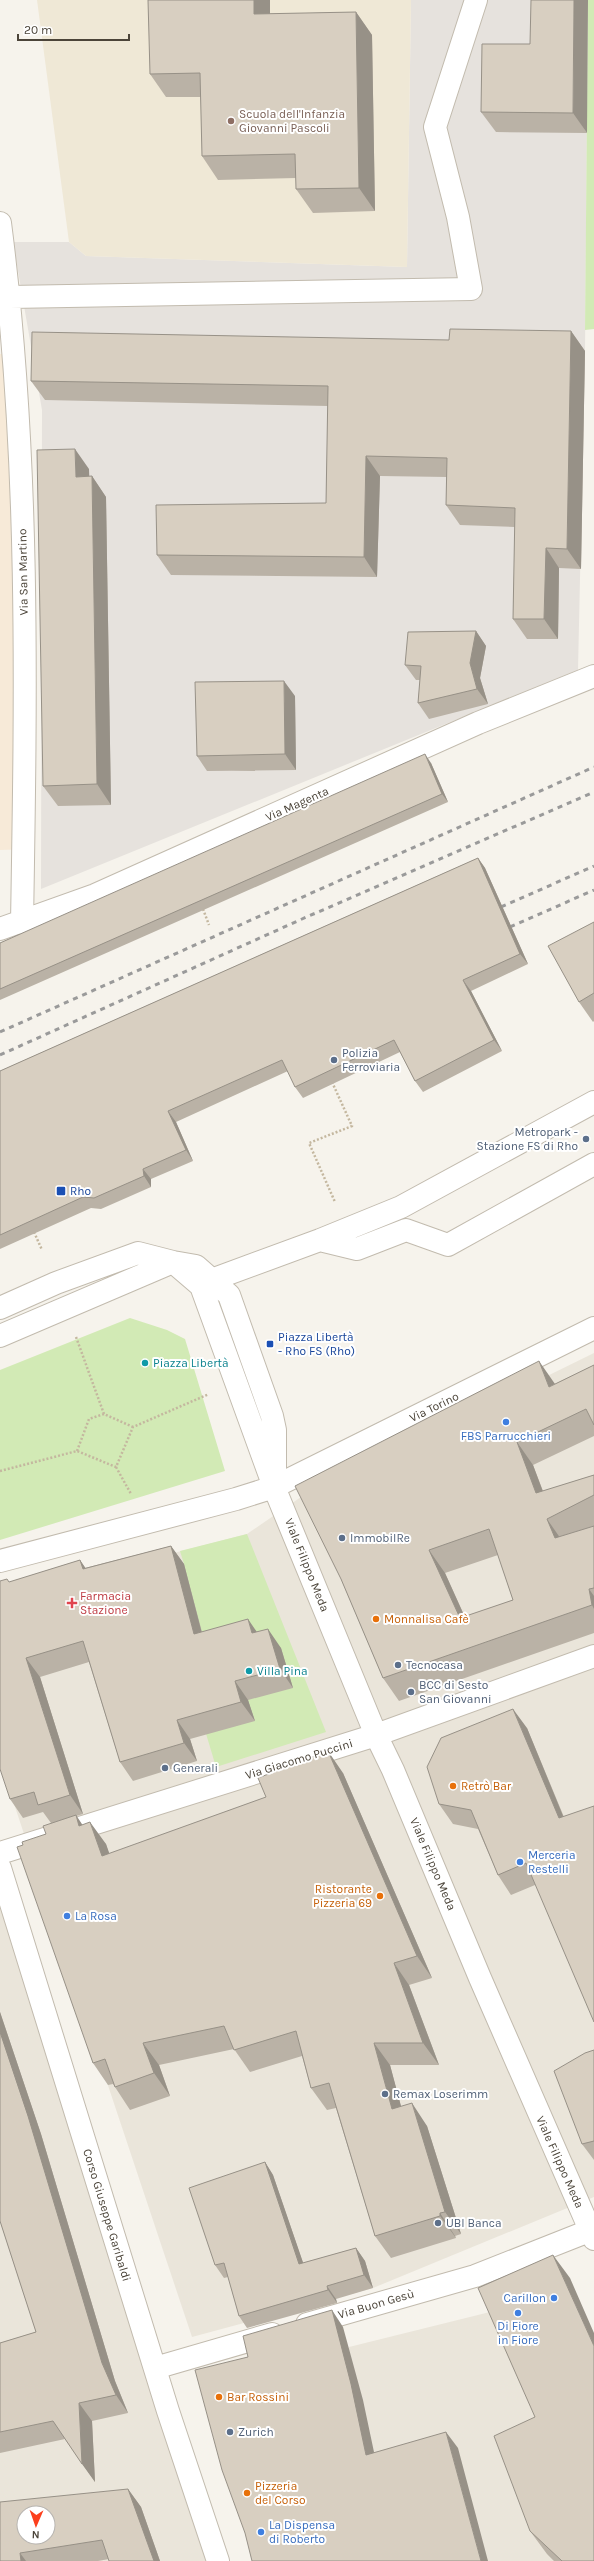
<svg xmlns="http://www.w3.org/2000/svg" width="594" height="2561" font-family="Karla,sans-serif">
	<style>
		.residential { fill: #eae5da; fill-rule: evenodd }
		.commercial { fill: #f7ead8 }
		.industrial { fill: #e6e2dd }
		.education { fill: #efe8d6 }
		.green { fill: #d2eab5 }
		.lines { fill: none; stroke-linecap: round; stroke-linejoin: round }
		.minor-casing { stroke: #c2bbae; stroke-width: 24 }
		.path { stroke: #c4b79f; stroke-width: 2.5; stroke-dasharray: 2 2; stroke-linecap: butt }
		.minor { stroke: #fff; stroke-width: 22 }
		.rail { stroke: #9a9a9a; stroke-width: 3; stroke-dasharray: 5 5; stroke-linecap: butt }
		.wall { fill: #bab2a6; fill-rule: evenodd }
		.shaded-wall { fill: #979187 }
		.building { fill: #d8cfc1; stroke: #979187; fill-rule: evenodd }
		.education-dot { fill: #8d6e63; stroke: #fff; stroke-width: 1.5 }
		.service-dot { fill: #5c6f8a; stroke: #fff; stroke-width: 1.5 }
		.transit-dot { fill: #1a4fb4; stroke: #fff; stroke-width: 1.5 }
		.culture-dot { fill: #0f9aa8; stroke: #fff; stroke-width: 1.5 }
		.shop-dot { fill: #3f7fe0; stroke: #fff; stroke-width: 1.5 }
		.health-dot { fill: #e0444e; stroke: #fff; stroke-width: 1.5 }
		.food-dot { fill: #e8710a; stroke: #fff; stroke-width: 1.5 }
		.labels { text-anchor: middle; stroke-width: 4; stroke-linejoin: round; paint-order: stroke }
		.education-label { font-size: 12px; fill: #785e54; stroke: #fff; text-anchor: start }
		.street-label { font-size: 12px; fill: #4b4439; stroke: #fff }
		.service-label { font-size: 12px; fill: #4e5e75; stroke: #fff; text-anchor: start }
		.transit-label { font-size: 12px; fill: #164399; stroke: #fff; text-anchor: start }
		.culture-label { font-size: 12px; fill: #0d838f; stroke: #fff; text-anchor: start }
		.shop-label { font-size: 12px; fill: #366cbe; stroke: #fff; text-anchor: start }
		.health-label { font-size: 12px; fill: #be3a42; stroke: #fff; text-anchor: start }
		.food-label { font-size: 12px; fill: #c56008; stroke: #fff; text-anchor: start }
	</style>
	<rect width="100%" height="100%" fill="#f6f3ec"/>
	<path class="residential" d="M594,1353v844l-221,91 -181,49 -192,-575v-164l247,-64 54,-37z
		M0,1889l210,672h-210zM24,2513h24v24h-24z
		M494,2311l100,250h-335l90,-214z"/>
	<path class="commercial" d="M0,354h7l24,495 -31,1z"/>
	<path class="industrial" d="M411,0h177l-3,351 -7,319 -537,219 1,-479 -29,-168h56l17,14 321,11z"/>
	<path class="education" d="M37,0h374l-4,267 -321,-11 -17,-14z"/>
	<path class="green" d="M588,0h6v329l-9,1z
		M130,1318l37,12 18,9 40,132 -225,69v-170z
		M247,1534l79,198 -110,35 -42,-140 10,-63 -4,-13z"/>
	<g class="lines">
		<defs>
			<path id="minor" d="M0,223c30,232 26,466 22,700
				M10,297l461,-8 -13,-72 -23,-90 41,-127
				M0,929l95,-34 383,-172 116,-47
				M320,1240l37,9 49,-19 42,15 146,-81
				M214,1279l106,-39 81,-33 193,-105
				M0,1308l56,-25 82,-30 35,9 28,24 73,201 102,248 17,35 87,208 114,261
				M0,1336l173,-74 23,4 33,29 43,121 3,14v41
				M0,1561l236,-62 38,-12 320,-159
				M0,1853l376,-118 218,-79
				M0,1868l168,543 50,150
				M307,2324l168,-48 119,-47
				M155,2368l117,-34"/>
		</defs>
		<use href="#minor" class="minor-casing"/>
		<path class="path" d="M203,909l6,16
			M332,1082l20,44 -43,17 26,59
			M34,1232l8,18
			M76,1337l28,77
			M77,1451l12,-32 15,-5 29,13
			M116,1467l15,27
			M0,1471l77,-20 39,16 17,-40 76,-33"/>
		<use href="#minor" class="minor"/>
		<path class="rail" d="M492,911l102,-45
			M501,931l93,-41
			M0,1032l594,-265
			M0,1055l302,-136 292,-127"/>
	</g>
	<path class="wall" d="M270,0v14l86,-2 16,23 3,176 -62,2 -17,-24v-11l-78,2 -16,-24 -1,-59h-35l-16,-23z
		M530,44l57,89 -91,-1 -15,-20z
		M571,331l14,20 -4,218 -22,-1 -1,71h-31l-14,-20 2,-92 -55,-2 -14,-20 1,-28 -67,-1 -3,101 -206,-2 -14,-20 169,-52 2,-97 -283,-6 -14,-19 418,-41z
		M89,469v7h3l14,21 5,308 -53,1 -15,-20z
		M476,631l10,15 -6,32 8,26 -59,15 -11,-16 2,-23h-4l-11,-15z
		M295,696l1,74 -89,1 -10,-15z
		M431,763l17,39 -448,198v-57z
		M478,858l7,10 43,96 -57,27 31,60 -79,41 -8,-11 -15,-29 -97,46 -8,-11 -7,-16 -112,51 17,39 -42,18v8l-50,22 -10,-1 -91,41v-178z
		M594,922v99l-1,1 -14,-20z
		M594,1365v71l-61,29 10,26 51,-16v158l-195,68 -16,-23 -42,-99 214,-195zM498,1555l15,45 -48,17 -20,-44z
		M171,1546l13,18 18,68h55l24,16 12,40 -45,12 7,21 -65,18 7,22 -64,20 -13,-19 -31,-100 -49,15 43,137 -7,2 6,9 24,19 3,10 234,-81 89,205 -23,7 30,80h-49l11,42 26,19 34,108 -6,2 1,2 -65,20 -16,-22 -39,-128 -9,2 -16,-22 -9,-32 -52,16 -16,-23 -75,16 11,31 -40,14 -15,-23 -2,-3 -5,1 -15,-22 -70,-218 23,-11 5,-11 -8,-11 -20,6 -13,-19v-217l70,-22 5,8z
		M527,1728l37,89 -29,68 -24,10 -13,-20 -20,-46 -25,-5 -14,-20z
		M0,2012l41,122 74,247 13,32 -36,8 3,61 -30,-43 -65,14v-110l36,-11 -36,-111z
		M594,2050v110l-12,-16z
		M265,2162l8,13 30,88 53,-15 9,13 8,27 -37,11 1,4 -90,25 -8,-12 -11,-39 -4,1 -9,-13z
		M570,2278l24,283h-40l-7,-7 -17,-23 5,-114z
		M128,2489l13,18 19,54h-51v-2l-11,2h-98z"/>
	<path class="shaded-wall" d="M254,0h16v37l-16,-23z
		M574,0h14l-1,133 -14,-20z
		M356,12l16,23 3,176 -16,-23z
		M571,331l14,20 -4,218 -14,-20z
		M75,449l14,20 1,28 -14,-20z
		M366,456l14,20 -3,101 -13,-20z
		M92,476l14,21 5,308 -14,-21z
		M546,548l13,20 -1,71 -14,-20z
		M476,631l10,15 -6,32 8,26 -11,-15 -7,-26z
		M284,681l11,15 1,74 -11,-16z
		M425,754l6,9 17,39 -6,-8z
		M478,858l7,10 43,96 -8,-10z
		M463,980l8,11 31,60 -8,-11z
		M168,1111l8,11 17,39 -7,-11z
		M143,1169l8,10v8l-7,-11z
		M539,1361l16,23 -6,3z
		M517,1442l16,23 19,51 -16,-23z
		M547,1519l16,23 -8,-4z
		M171,1546l13,18 23,89 -13,-19z
		M429,1550l16,23 31,69 -16,-24z
		M80,1560l13,19 -10,-10z
		M589,1589l5,7v13l-2,-4z
		M248,1619l13,19 -9,-5z
		M268,1629l13,19 12,40 -13,-19z
		M26,1658l14,19 43,137 -13,-19z
		M235,1681l13,19 7,21 -14,-19z
		M513,1709l14,19 45,110 -13,-20z
		M177,1720l13,19 7,22 -13,-18z
		M328,1751l15,22 89,205 -15,-22z
		M76,1815l15,23 -12,-12z
		M90,1822l16,22 12,34 -16,-22z
		M394,1963l15,22 30,80 -16,-22z
		M0,2012l41,122 74,247 13,32 -12,-18 -14,-32 -102,-331z
		M143,2043l16,22 11,31 -16,-23z
		M374,2043l16,22 18,67 -16,-23z
		M412,2103l15,23 34,108 -16,-22z
		M265,2162l8,13 35,102 -9,-13z
		M440,2213l15,23 1,2 -16,-22z
		M356,2248l9,13 8,27 -9,-13z
		M553,2255l17,23 24,55v13z
		M327,2286l9,13 1,4 -9,-13z
		M332,2310l11,17 20,73 15,71 -12,-16z
		M79,2403l13,18 3,61 -13,-18z
		M446,2432l12,16 30,113h-7z
		M128,2489l13,18 19,54h-6z
		M20,2553l6,8h-5z"/>
	<path class="building" d="M148,0h106v14l102,-2 3,176 -63,1 -1,-35 -93,2 -2,-83 -50,1z
		M531,0h43l-1,113 -92,-1 1,-68h48z
		M450,329l121,2 -4,218 -21,-1 -2,71h-31l2,-111 -69,-3 1,-47 -81,-2 -2,101 -207,-2 -1,-50 170,-2 2,-117 -297,-5 1,-49 417,8z
		M75,449l1,28 16,-1 5,308 -54,2 -6,-336z
		M476,631l-6,32 7,26 -59,14 3,-37 -16,-1 3,-33z
		M284,681l1,73 -88,2 -2,-74z
		M425,754l17,40 -442,195v-46z
		M478,858l42,96 -57,26 31,60 -79,41 -21,-41 -99,47 -13,-27 -114,51 18,39 -43,19 1,7 -50,22 -11,-1 -83,38v-164z
		M594,922v71l-15,9 -31,-56z
		M539,1361l10,26 45,-22v60l-8,-16 -69,33 19,51 58,-18v20l-47,24 8,19 39,-12v62l-5,1 3,16 -209,73 -42,-99 -46,-93zM489,1529l24,71 -53,18 -31,-68z
		M171,1546l23,88 54,-15 4,14 16,-4 12,40 -45,12 6,21 -64,18 7,23 -64,19 -37,-121 -57,17 44,137 -32,10 -4,-13 -24,7 -10,-30v-188l7,-2 2,3 71,-22 3,9z
		M513,1709l46,109 35,-12v216l-68,-159 -28,12 -27,-65 -32,-6 -12,-37 14,-29z
		M328,1751l89,205 -23,7 29,80h-49l18,66 20,-6 33,109 -5,1v3l-65,20 -46,-153 -18,5 -15,-57 -62,19 -10,-24 -81,17 11,30 -39,14 -10,-28 -12,4 -76,-216 6,-2 -1,-3 24,-8 -3,-8 33,-11 3,11 11,-4 12,34 164,-59 -8,-19z
		M0,2032l28,84 74,247 14,32 -37,8 3,61 -29,-43 -53,11v-89l36,-11 -36,-111z
		M594,2050v91l-12,3 -28,-73 31,-18z
		M265,2162l34,102 57,-16 8,27 -37,11 1,4 -89,26 -15,-53 -9,2 -26,-77z
		M553,2255l41,91v215h-32l-32,-30 -36,-95 41,-19 -57,-129z
		M332,2310l19,74 15,71 80,-23 35,129h-229l-7,-28 -23,-63 -27,-100 53,-13 -5,-21z
		M128,2489l26,72h-45l-7,-21 -82,13 1,8h-21v-59zM24,2513h24v24h-24z"/>
	<circle class="education-dot" cx="231" cy="121" r="4"/>
	<g class="service-dot">
		<circle cx="334" cy="1060" r="4"/>
		<circle cx="586" cy="1139" r="4"/>
		<circle cx="342" cy="1538" r="4"/>
		<circle cx="398" cy="1665" r="4"/>
		<circle cx="411" cy="1692" r="4"/>
		<circle cx="165" cy="1768" r="4"/>
		<circle cx="385" cy="2094" r="4"/>
		<circle cx="438" cy="2223" r="4"/>
		<circle cx="230" cy="2432" r="4"/>
	</g>
	<g class="transit-dot">
		<rect x="56" y="1186" width="10" height="10" rx="2"/>
		<rect x="266" y="1340" width="8" height="8" rx="2"/>
	</g>
	<g class="culture-dot">
		<circle cx="145" cy="1363" r="4"/>
		<circle cx="249" cy="1671" r="4"/>
	</g>
	<g class="shop-dot">
		<circle cx="506" cy="1422" r="4"/>
		<circle cx="520" cy="1862" r="4"/>
		<circle cx="67" cy="1916" r="4"/>
		<circle cx="554" cy="2298" r="4"/>
		<circle cx="518" cy="2313" r="4"/>
		<circle cx="261" cy="2532" r="4"/>
	</g>
	<path class="health-dot" d="M70 1597h4v4h4v4h-4v4h-4v-4h-4v-4h4z"/>
	<g class="food-dot">
		<circle cx="376" cy="1619" r="4"/>
		<circle cx="453" cy="1786" r="4"/>
		<circle cx="380" cy="1896" r="4"/>
		<circle cx="219" cy="2397" r="4"/>
		<circle cx="247" cy="2493" r="4"/>
	</g>
	<g class="labels">
		<g class="education-label">
			<text x="239" y="118">Scuola dell'Infanzia<tspan x="239" dy="14">Giovanni Pascoli</tspan></text>
		</g>
		<g class="street-label">
			<text transform="translate(23 572) rotate(-91)" y="4">Via San Martino</text>
			<text transform="translate(297 804) rotate(-24)" y="4">Via Magenta</text>
			<text transform="translate(434 1407) rotate(-26)" y="4">Via Torino</text>
			<text transform="translate(307 1565) rotate(68)" y="4">Viale Filippo Meda</text>
			<text transform="translate(299 1759) rotate(-17)" y="4">Via Giacomo Puccini</text>
			<text transform="translate(433 1864) rotate(67)" y="4">Viale Filippo Meda</text>
			<text transform="translate(560 2162) rotate(66)" y="4">Viale Filippo Meda</text>
			<text transform="translate(107 2215) rotate(73)" y="4">Corso Giuseppe Garibaldi</text>
			<text transform="translate(376 2304) rotate(-16)" y="4">Via Buon Gesù</text>
		</g>
		<g class="service-label">
			<text x="342" y="1057">Polizia<tspan x="342" dy="14">Ferroviaria</tspan></text>
			<text x="578" y="1136" text-anchor="end">Metropark -<tspan x="578" dy="14">Stazione FS di Rho</tspan></text>
			<text x="350" y="1542">ImmobilRe</text>
			<text x="406" y="1669">Tecnocasa</text>
			<text x="419" y="1689">BCC di Sesto<tspan x="419" dy="14">San Giovanni</tspan></text>
			<text x="173" y="1772">Generali</text>
			<text x="393" y="2098">Remax Loserimm</text>
			<text x="446" y="2227">UBI Banca</text>
			<text x="238" y="2436">Zurich</text>
		</g>
		<g class="transit-label">
			<text x="70" y="1195">Rho</text>
			<text x="278" y="1341">Piazza Libertà<tspan x="278" dy="14">- Rho FS (Rho)</tspan></text>
		</g>
		<g class="culture-label">
			<text x="153" y="1367">Piazza Libertà</text>
			<text x="257" y="1675">Villa Pina</text>
		</g>
		<g class="shop-label">
			<text x="506" y="1440" text-anchor="middle">FBS Parrucchieri</text>
			<text x="528" y="1859">Merceria<tspan x="528" dy="14">Restelli</tspan></text>
			<text x="75" y="1920">La Rosa</text>
			<text x="546" y="2302" text-anchor="end">Carillon</text>
			<text x="518" y="2330" text-anchor="middle">Di Fiore<tspan x="518" dy="14">in Fiore</tspan></text>
			<text x="269" y="2529">La Dispensa<tspan x="269" dy="14">di Roberto</tspan></text>
		</g>
		<g class="health-label">
			<text x="80" y="1600">Farmacia<tspan x="80" dy="14">Stazione</tspan></text>
		</g>
		<g class="food-label">
			<text x="384" y="1623">Monnalisa Cafè</text>
			<text x="461" y="1790">Retrò Bar</text>
			<text x="372" y="1893" text-anchor="end">Ristorante<tspan x="372" dy="14">Pizzeria 69</tspan></text>
			<text x="227" y="2401">Bar Rossini</text>
			<text x="255" y="2490">Pizzeria<tspan x="255" dy="14">del Corso</tspan></text>
		</g>
	</g>
	<g transform="translate(36 2525) rotate(182)"><circle r="19" fill="#ffffff" stroke="#b7b4b0"/>
	<path d="M0-3L7 15L0 10L-7 15Z" fill="#fc3f1d"/>
	<text y="-6" font-size="11" font-weight="bold" text-anchor="middle" fill="#4b4439">N</text>
	</g>
	<path d="M18 34v6h111v-6" fill="none" stroke="#4b4439" stroke-width="2"/>
	<text x="24" y="34" font-size="12" fill="#4b4439" stroke="#ffffff" stroke-width="3" paint-order="stroke">20 m</text>
</svg>
